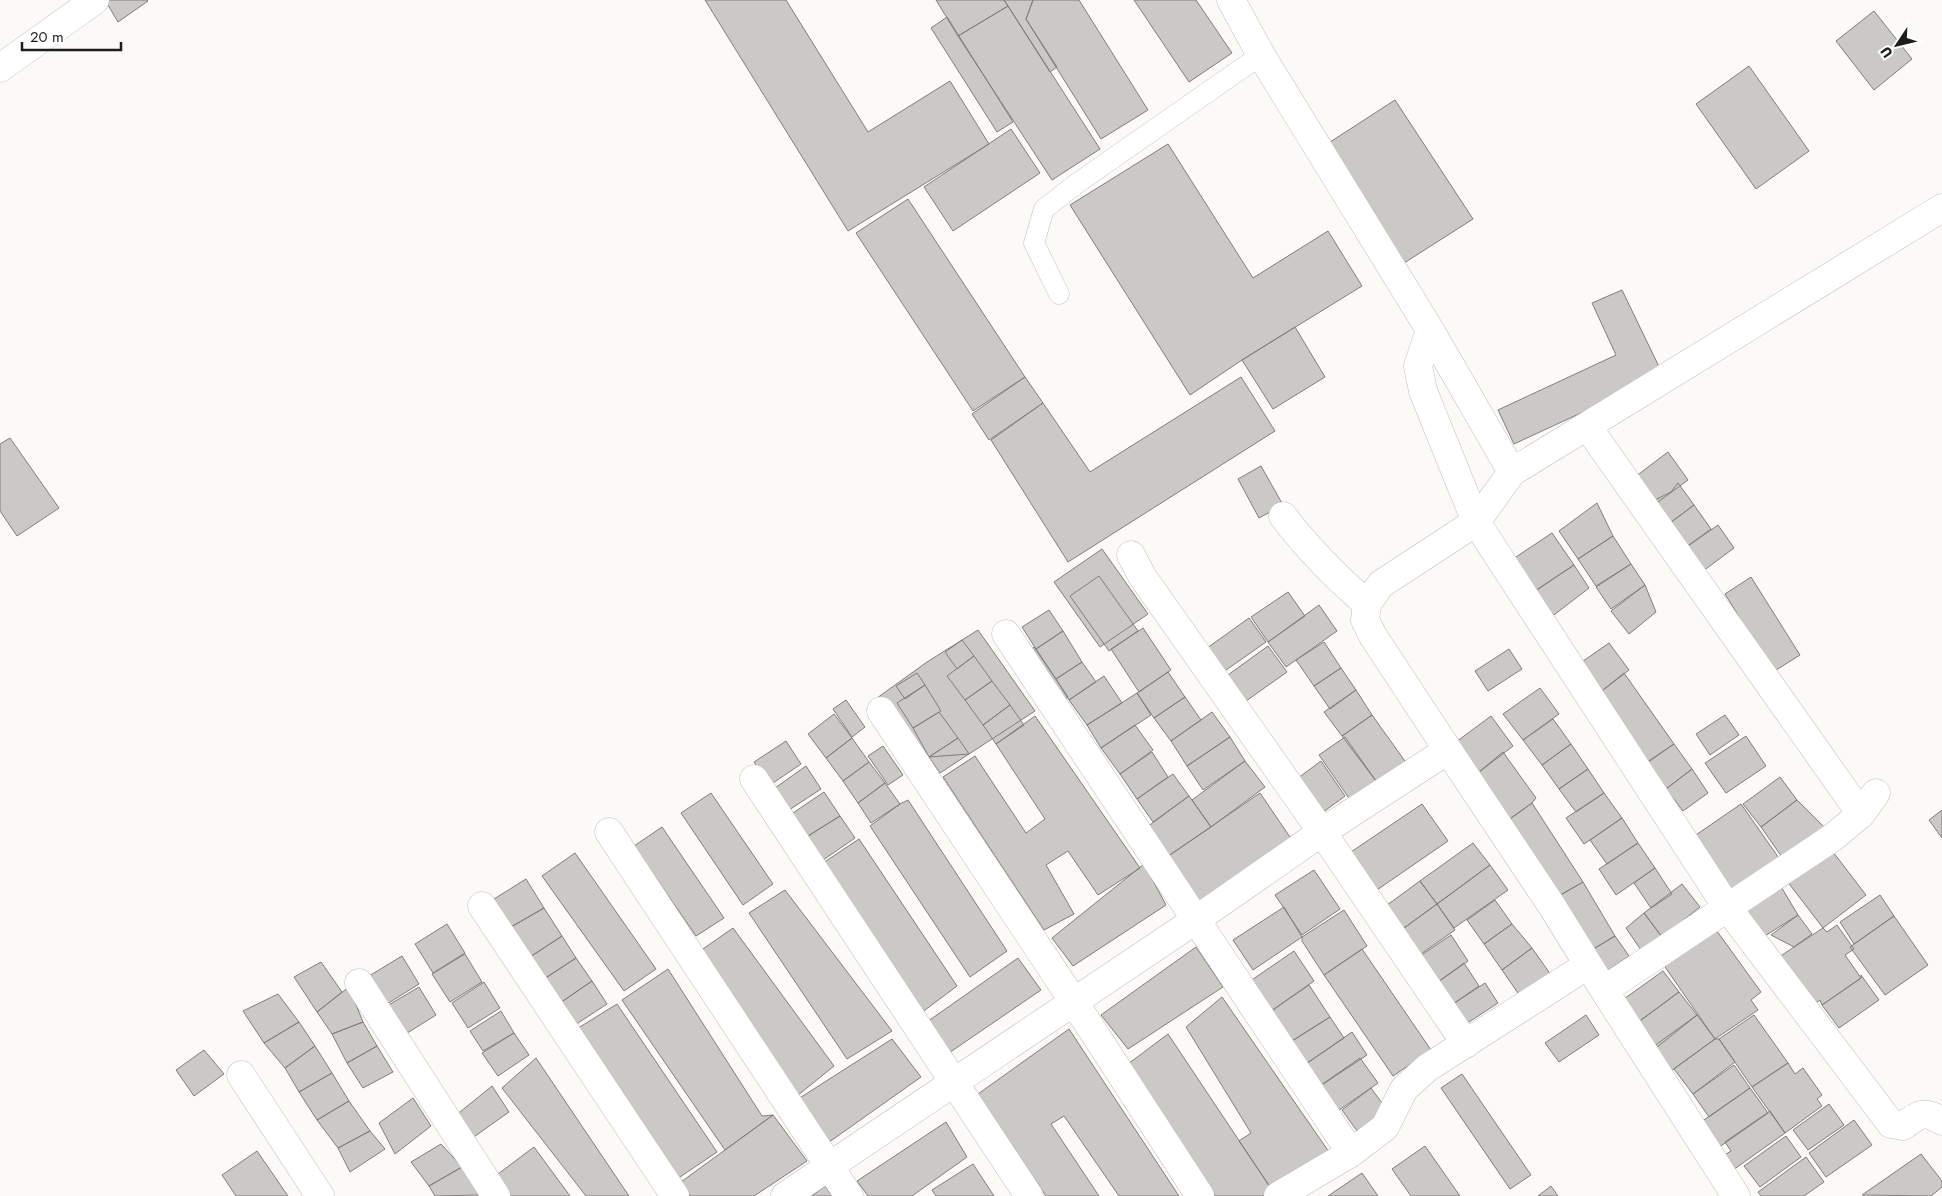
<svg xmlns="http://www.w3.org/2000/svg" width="1942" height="1196" font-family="Jost,sans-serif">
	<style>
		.building { fill: #cbc9c6; stroke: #807e7b }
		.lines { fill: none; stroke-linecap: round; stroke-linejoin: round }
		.service-casing { stroke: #c0bdba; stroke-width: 21 }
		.minor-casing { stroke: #c0bdba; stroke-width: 29 }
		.service { stroke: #fff; stroke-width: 20 }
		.minor { stroke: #fff; stroke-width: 28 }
	</style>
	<rect width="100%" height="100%" fill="#fcfaf7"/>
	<path class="building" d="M105,0h42l1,1 -30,21z
		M705,0h81l82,132 82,-51 39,63 -141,87z
		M936,0h68l4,6 -50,30z
		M1004,0h29l-7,19 31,48 -7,5z
		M1033,0h46l69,110 -47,29 -75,-120z
		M1134,0h62l36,53 -43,29z
		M1008,6l92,143 -48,31 -94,-144z
		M1874,11l38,48 -38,31 -38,-49z
		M947,17l66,105 -16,10 -66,-104z
		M1749,66l60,85 -53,38 -60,-85z
		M1395,100l78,119 -72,46 -77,-119z
		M1011,129l29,44 -87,58 -29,-44z
		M1168,144l85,134 75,-47 34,55 -120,74 -52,35 -120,-190z
		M908,199l117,178 -52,34 -117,-178z
		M1622,290l41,85 -149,69 -16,-34 118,-55 -24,-52z
		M1295,327l30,50 -52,32 -31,-49z
		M1025,377l18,26 -54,37 -17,-26z
		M1241,377l34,54 -207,131 -77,-122 52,-37 47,69z
		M10,438l49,70 -42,28 -17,-25v-67z
		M1668,452l20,28 -37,27 -20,-27z
		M1261,466l22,39 -24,13 -21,-39z
		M1678,483l16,22 -28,21 -17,-23 22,-11z
		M1597,503l16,33 -35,23 -19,-28z
		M1694,505l17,24 -29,21 -16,-24z
		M1718,525l16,23 -35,26 -17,-24z
		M1552,533l22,32 -42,28 -22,-32z
		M1613,536l18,28 -35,22 -18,-27z
		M1102,549l46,65 -48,33 -46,-65z
		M1631,564l14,21 -34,24 -15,-22z
		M1574,565l15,23 -39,30 -18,-25z
		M1099,576l39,55 -29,20 -39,-55z
		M1751,577l49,78 -27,17 -48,-78z
		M1645,585l11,27 -27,22 -18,-23z
		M1288,592l17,24 -37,26 -17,-25z
		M1319,605l18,26 -51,36 -18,-25z
		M1049,610l14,21 -27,18 -14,-22z
		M1249,618l17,24 -47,33 -16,-24z
		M1143,628l28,42 -32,22 -28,-43z
		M978,630l57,81 -66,43 -40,3 -9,5 -43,-64 50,-36z
		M1063,631l19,31 -26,17 -20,-30z
		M962,640l12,16 -17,13 -12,-17z
		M1324,642l17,26 -27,18 -18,-26z
		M1609,643l20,27 -31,24 -22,-28z
		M1268,646l19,26 -48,34 -18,-26z
		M1034,647l34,50 -10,7 -34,-49z
		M1509,649l13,20 -34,22 -13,-20z
		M974,656l18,25 -27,19 -18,-24z
		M1082,662l14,20 -27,18 -13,-21z
		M1341,668l15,22 -26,19 -16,-23z
		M1168,672l17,25 -31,21 -17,-25z
		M917,673l8,12 -20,14 -9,-13z
		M1624,673l50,71 -27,18 -49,-68z
		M1104,676l18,27 -35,22 -18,-25z
		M992,681l18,24 -27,20 -18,-25z
		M925,685l16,26 -28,17 -16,-25z
		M1540,688l19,26 -36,26 -20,-26z
		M1356,690l16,25 -30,21 -18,-24z
		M1137,693l14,22 -50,33 -14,-23z
		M1185,697l16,23 -30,21 -17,-23z
		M846,700l19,27 -13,10 -19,-28z
		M1010,705l14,20 -28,19 -13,-19z
		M939,712l19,26 -29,19 -16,-29z
		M1212,712l18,25 -43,29 -16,-25z
		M834,714l18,24 -26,20 -18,-24z
		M1372,715l35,49 -28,21 -37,-49z
		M1725,715l14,20 -29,20 -14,-21z
		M1035,716l105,152 -42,27 -30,-44 -22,14 28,49 -30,16 -101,-153 32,-21 51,77 19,-14 -49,-75z
		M1491,716l22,30 -39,30 -22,-31z
		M1553,719l18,25 -29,21 -19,-25z
		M1135,725l18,25 -33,24 -19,-26z
		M1746,736l20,30 -40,27 -21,-30z
		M1230,737l15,24 -42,29 -16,-24z
		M1345,737l34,48 -26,19 -34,-49z
		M852,738l17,24 -26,19 -17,-23z
		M958,738l11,16 -29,19 -11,-16z
		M786,741l15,23 -31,21 -16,-23z
		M1571,744l17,25 -29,20 -17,-24z
		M1674,744l18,25 -26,20 -19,-26z
		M883,746l20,29 -15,10 -20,-29z
		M1152,752l16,25 -31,22 -17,-25z
		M1503,752l33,46 -4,5 -25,18 -33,-45z
		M1245,761l20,26 -54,40 -19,-27z
		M1321,761l24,35 -23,17 -24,-35z
		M869,762l16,21 -27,20 -15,-22z
		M806,766l15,23 -32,21 -14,-22z
		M1588,769l16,24 -28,19 -17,-23z
		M1692,769l16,24 -25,18 -17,-22z
		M1173,774l16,22 -36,26 -16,-23z
		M1780,777l17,23 -36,27 -18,-23z
		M885,783l15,21 -29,19 -13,-20z
		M824,792l16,24 -32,20 -15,-23z
		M711,793l62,91 -30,21 -62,-92z
		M1260,793l34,50 -96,66 -34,-50z
		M1604,793l18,25 -38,26 -18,-26z
		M1189,796l22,31 -47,32 -21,-29z
		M908,800l99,151 -37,26 -100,-151 30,-22z
		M1797,800l29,29 -42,31 -23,-33z
		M1532,803l51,79 -26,15 -50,-76z
		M1422,804l26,37 -74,51 -26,-38z
		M1741,804l40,57 -52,35 -39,-57z
		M1942,810v28l-13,-18z
		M840,816l15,22 -32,22 -15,-24z
		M1622,818l16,25 -31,21 -17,-24z
		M662,827l62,91 -28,18 -62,-90z
		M859,839l98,147 -36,27 -98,-150z
		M1473,843l17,22 -53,39 -17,-23z
		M1638,843l17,25 -39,27 -17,-26z
		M1830,848l36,47 -43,33 -36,-47z
		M575,853l81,116 -32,22 -82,-115z
		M1144,864l22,41 -93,61 -21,-28z
		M1490,865l18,25 -54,38 -17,-24z
		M1655,868l17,26 -21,14 -17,-25z
		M1314,870l26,39 -38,26 -27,-40z
		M526,879l18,29 -33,19 -17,-28z
		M1420,881l17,23 -37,27 -17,-23z
		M1583,882l32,54 -25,15 -33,-54z
		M1682,884l18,23 -38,30 -18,-24z
		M1780,885l18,30 -41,26 -19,-28z
		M785,890l107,141 -45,28 -98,-146z
		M1880,895l14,21 -40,28 -14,-22z
		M1495,900l17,24 -28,20 -17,-24z
		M1437,904l18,26 -37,26 -18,-25z
		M1284,907l18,30 -49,33 -20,-30z
		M544,908l18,28 -32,21 -19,-30z
		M1344,910l23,36 -43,29 -22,-34v-4z
		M1644,913l18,24 -21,13 -15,-22z
		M1798,915l14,19 -18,13 -23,-12z
		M1894,916l34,49 -43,30 -35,-48z
		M447,924l18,29 -32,20 -18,-29z
		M1512,924l20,24 -30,22 -18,-26z
		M1837,925l17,24 -9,6 16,23 -39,27 -2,-5 -10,7 -34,-48 47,-31 4,4z
		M1714,927l47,65 -10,8 7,10 -43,29 -52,-75z
		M733,928l101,138 -37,30 -97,-145z
		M1451,935l17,26 -30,21 -18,-26z
		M562,936l14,22 -32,21 -14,-22z
		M1615,936l14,20 -25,17 -14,-22z
		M1196,947l27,40 -95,62 -27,-34z
		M1532,948l19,27 -31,21 -18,-26z
		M1362,949l69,101 -38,26 -69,-101z
		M1294,951l20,30 -50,35 -21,-30z
		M465,954l17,28 -32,20 -18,-28z
		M402,956l17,28 -32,20 -18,-28z
		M576,958l16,23 -32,22 -16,-24z
		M1018,958l23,32 -95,65 -22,-31z
		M321,962l21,30 -25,20 -23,-35z
		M1464,963l15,23 -26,18 -15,-22z
		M668,969l94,147 11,-1 -48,35 -103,-150z
		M1663,971l16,21 -42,31 -16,-22z
		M1861,975l18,25 -40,28 -17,-23 39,-27z
		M592,981l15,23 -32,21 -15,-22z
		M484,982l16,26 -32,20 -16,-25z
		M1485,983l13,20 -32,21 -13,-20z
		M1309,985l21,32 -46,29 -20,-30z
		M349,987l14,35 -31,12 -15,-22z
		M419,987l17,28 -32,20 -17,-29z
		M1679,992l18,23 -41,33 -19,-25z
		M278,994l21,28 -35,21 -21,-32z
		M1222,997l107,155 -57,38 -33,-49 12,-8 -65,-106z
		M617,1004l100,148 -43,29 -99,-151z
		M501,1011l13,22 -31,18 -13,-20z
		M1586,1015l13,20 -40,27 -14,-19z
		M1697,1015l18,24 -51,37 -18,-24z
		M1754,1015l34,48 -36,24 -33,-48z
		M1330,1017l14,21 -44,30 -16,-22z
		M299,1022l16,24 -30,22 -21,-25z
		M363,1022l14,24 -30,17 -15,-29z
		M1069,1029l110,167h-60l-55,-80 -13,8 48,72h-53l-68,-102z
		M1352,1032l15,23 -53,35 -14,-22z
		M514,1033l15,22 -31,21 -16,-23z
		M1168,1034l104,156 -10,6h-47l-87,-132z
		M892,1039l29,38 -96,68 -30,-44z
		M1715,1039h4l16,23 -42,32 -19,-25z
		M315,1046l17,27 -33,19 -14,-24z
		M377,1046l16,26 -30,16 -16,-25z
		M204,1050l20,24 -30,22 -18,-26z
		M536,1058l93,138h-43l-84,-108z
		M1360,1058l18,25 -46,32 -18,-25z
		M1788,1063l7,11 8,-6 19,27 -5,4 5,7 -37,27 -33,-46z
		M1734,1065l16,23 -41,29 -16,-23z
		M332,1073l17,28 -32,19 -18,-28z
		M1462,1074l69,101 -21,14 -69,-101z
		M492,1086l17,26 -38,27 -16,-23z
		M1371,1088l19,26 -30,21 -18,-25z
		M1750,1088l18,25 -53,37 -17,-26z
		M413,1098l18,28 -36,28 -16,-31z
		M349,1101l21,30 -32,17 -21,-28z
		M1829,1104l15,21 -36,25 -15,-20z
		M1770,1111l15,22 -52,37 -10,-14 8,-5 -6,-9z
		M773,1115l34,46 -53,35h-64l-9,-14z
		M1854,1120l18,25 -46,32 -17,-24z
		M946,1122l21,35 -55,39h-44l-11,-15z
		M370,1131l15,18 -35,23 -12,-24z
		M1786,1136l15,21 -41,30 -16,-21z
		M441,1144l21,23 -33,19 -18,-24z
		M1425,1146l35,50h-49l-19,-27z
		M534,1147l36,49h-63l-13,-19z
		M257,1151l31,45h-52l-14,-21z
		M1921,1154l21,27v6l-11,9 -69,-1z
		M1806,1157l18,25 -20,14h-43l-3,-4z
		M973,1164l21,32h-58l-4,-6z
		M462,1167l17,28 -44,1 -6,-10z
		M1362,1173l16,23h-50z
		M825,1186l7,10h-20z
		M1551,1186l7,10h-20z"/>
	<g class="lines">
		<defs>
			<path id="service" d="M1059,294l-25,-51 10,-34 32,-25 185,-129"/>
			<path id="minor" d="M1231,0l30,55 169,275 82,142 -36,50 -95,62 -14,20 -2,16 8,16 75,114
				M0,68l95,-68
				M1430,330l-12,36 5,25 53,131 251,385 164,217 12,2c17,-12 20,-16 39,-5
				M1587,426l274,388
				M1512,472l430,-264
				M1283,516c25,33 53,61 84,88
				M1131,555l11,21 180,256 144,212
				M1006,634l345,519
				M881,711l193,291 126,194
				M754,779l275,417
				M609,832l240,364
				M482,906l193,290
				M359,983l137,213
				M1604,990l132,206
				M241,1075l79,121
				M785,1196l412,-277 125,-87 126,-82 104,156 52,84 228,-152 29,-24 15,-21
				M1278,1196l73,-43 34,-26 19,-38 23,-21 161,-103"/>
		</defs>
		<use href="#service" class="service-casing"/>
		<use href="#minor" class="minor-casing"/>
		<use href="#service" class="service"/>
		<use href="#minor" class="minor"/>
	</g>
	<g transform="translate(1897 45) rotate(235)" stroke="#ffffff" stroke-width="4" paint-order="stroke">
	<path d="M0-4L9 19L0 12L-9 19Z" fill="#1d1d1c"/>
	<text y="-8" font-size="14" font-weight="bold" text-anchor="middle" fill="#1d1d1c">U</text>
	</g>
	<path d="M22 42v8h99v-8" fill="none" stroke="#1d1d1c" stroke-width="2.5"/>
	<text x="30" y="42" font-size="15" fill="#1d1d1c" stroke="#ffffff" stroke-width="4" paint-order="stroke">20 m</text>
</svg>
